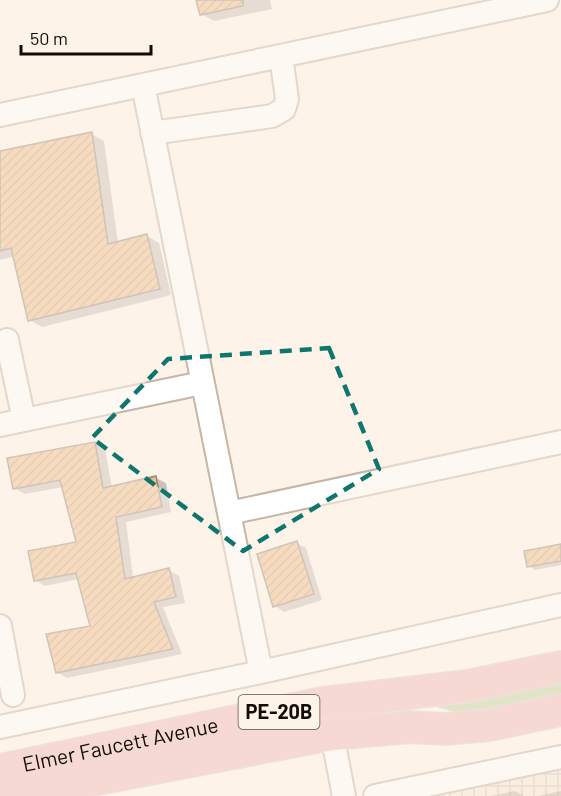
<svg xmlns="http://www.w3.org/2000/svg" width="561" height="796" font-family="Barlow,sans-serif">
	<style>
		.industrial { fill: url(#industrial-grid) }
		.green { fill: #c0d29f }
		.shadow { fill: #0003 }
		.building { fill: url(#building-hatch); stroke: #9a8b7c; stroke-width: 1.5 }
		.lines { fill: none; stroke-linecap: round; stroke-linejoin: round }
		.minor-casing { stroke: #c5b6a6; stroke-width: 26 }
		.highway-casing { stroke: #d4d3d3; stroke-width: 34 }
		.minor { stroke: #fff; stroke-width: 22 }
		.highway { stroke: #f0bbbb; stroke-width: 32 }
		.marked { fill: none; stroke: #0f766e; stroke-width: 4.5; stroke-dasharray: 12 8; stroke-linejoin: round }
		.labels { text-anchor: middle; stroke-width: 4.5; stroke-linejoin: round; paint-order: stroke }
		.shield { fill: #fdf3e9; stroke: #58524c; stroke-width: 1.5 }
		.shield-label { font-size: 20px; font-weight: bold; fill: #120d08 }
		.street-label { font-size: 21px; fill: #120d08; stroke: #fdf3e9 }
	</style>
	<defs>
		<pattern id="industrial-grid" width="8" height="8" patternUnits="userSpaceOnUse" patternTransform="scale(1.5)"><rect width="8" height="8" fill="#f7e8d5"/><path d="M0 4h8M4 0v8" fill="none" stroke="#d3c6b5"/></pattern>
		<pattern id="building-hatch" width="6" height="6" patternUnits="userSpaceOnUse" patternTransform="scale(1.5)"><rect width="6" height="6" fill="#eebe8c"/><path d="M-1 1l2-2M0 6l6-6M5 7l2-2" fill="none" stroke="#cba277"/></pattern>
	</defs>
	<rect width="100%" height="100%" fill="#fdf3e9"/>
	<path class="industrial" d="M561,760v36h-167z"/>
	<path class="green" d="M561,679v20l-66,14 -43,-2 -28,-7z"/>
	<path class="shadow" d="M198,0h72l2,9 -58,12 -13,-7z
		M92,134l12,7 14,102 29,-7 12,7 12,52 -129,32 -12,-7 -15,-64 -15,4v-107z
		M94,443l11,6 7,39 44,-10 10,5 5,29 -45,10 7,56 36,-8 10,6 6,27 -22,4 19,47 -115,24 -10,-6 35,-45 -13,-48 -34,7 -10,-6 42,-37 -14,-56 -38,7 -11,-6z
		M297,543l9,5 16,52 -38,12 -9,-6z
		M561,545v20l-26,5 -6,-4z
		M515,791l9,5h-33z
		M561,791v5h-23z"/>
	<path class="building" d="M196,0h47v6l-43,9z
		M92,132l16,112 39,-10 13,55 -132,32 -17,-73 -11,3v-100z
		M95,442l8,46 53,-12 6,31 -46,10 9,62 44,-11 7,29 -22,5 19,47 -117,24 -10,-39 44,-8 -14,-53 -42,8 -6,-30 48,-9 -16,-62 -47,9 -6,-31z
		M297,541l17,53 -41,13 -16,-53z
		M561,544v17l-34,6 -3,-16z"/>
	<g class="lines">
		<defs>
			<path id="minor" d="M0,115l547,-115
				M152,133l120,-17 12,-7 3,-10 -6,-43
				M7,340l17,80
				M0,425l202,-42
				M229,513l332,-71
				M0,626l13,69
				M261,672l300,-67
				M328,721l4,13 12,62
				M0,727l261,-55 -118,-587
				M375,796l186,-39"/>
			<g id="highway">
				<path id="s1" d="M0,770l323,-67 144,-17 94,-19"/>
				<path d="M9,796l323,-62 78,-7 34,2 45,-4 72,-15"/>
			</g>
		</defs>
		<use href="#minor" class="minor-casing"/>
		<use href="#highway" class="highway-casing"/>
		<use href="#minor" class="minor"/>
		<use href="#highway" class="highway"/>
	</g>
	<path d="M0 0H561V796H0ZM329,348l50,121 -136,82 -151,-113 76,-79z" fill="#fdf3e9" fill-opacity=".55" fill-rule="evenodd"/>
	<path class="marked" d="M329,348l50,121 -136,82 -151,-113 76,-79z"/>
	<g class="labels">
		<rect class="shield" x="238.5" y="695" width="81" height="34" rx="4.5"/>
		<g class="shield-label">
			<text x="279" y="719">PE-20B</text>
		</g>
		<g class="street-label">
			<text dy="7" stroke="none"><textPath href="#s1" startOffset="123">Elmer Faucett Avenue</textPath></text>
		</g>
	</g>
	<path d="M21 45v9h130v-9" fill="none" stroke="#120d08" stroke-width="3"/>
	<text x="30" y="45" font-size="18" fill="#120d08" stroke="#fdf3e9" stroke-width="4.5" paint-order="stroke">50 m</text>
</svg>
